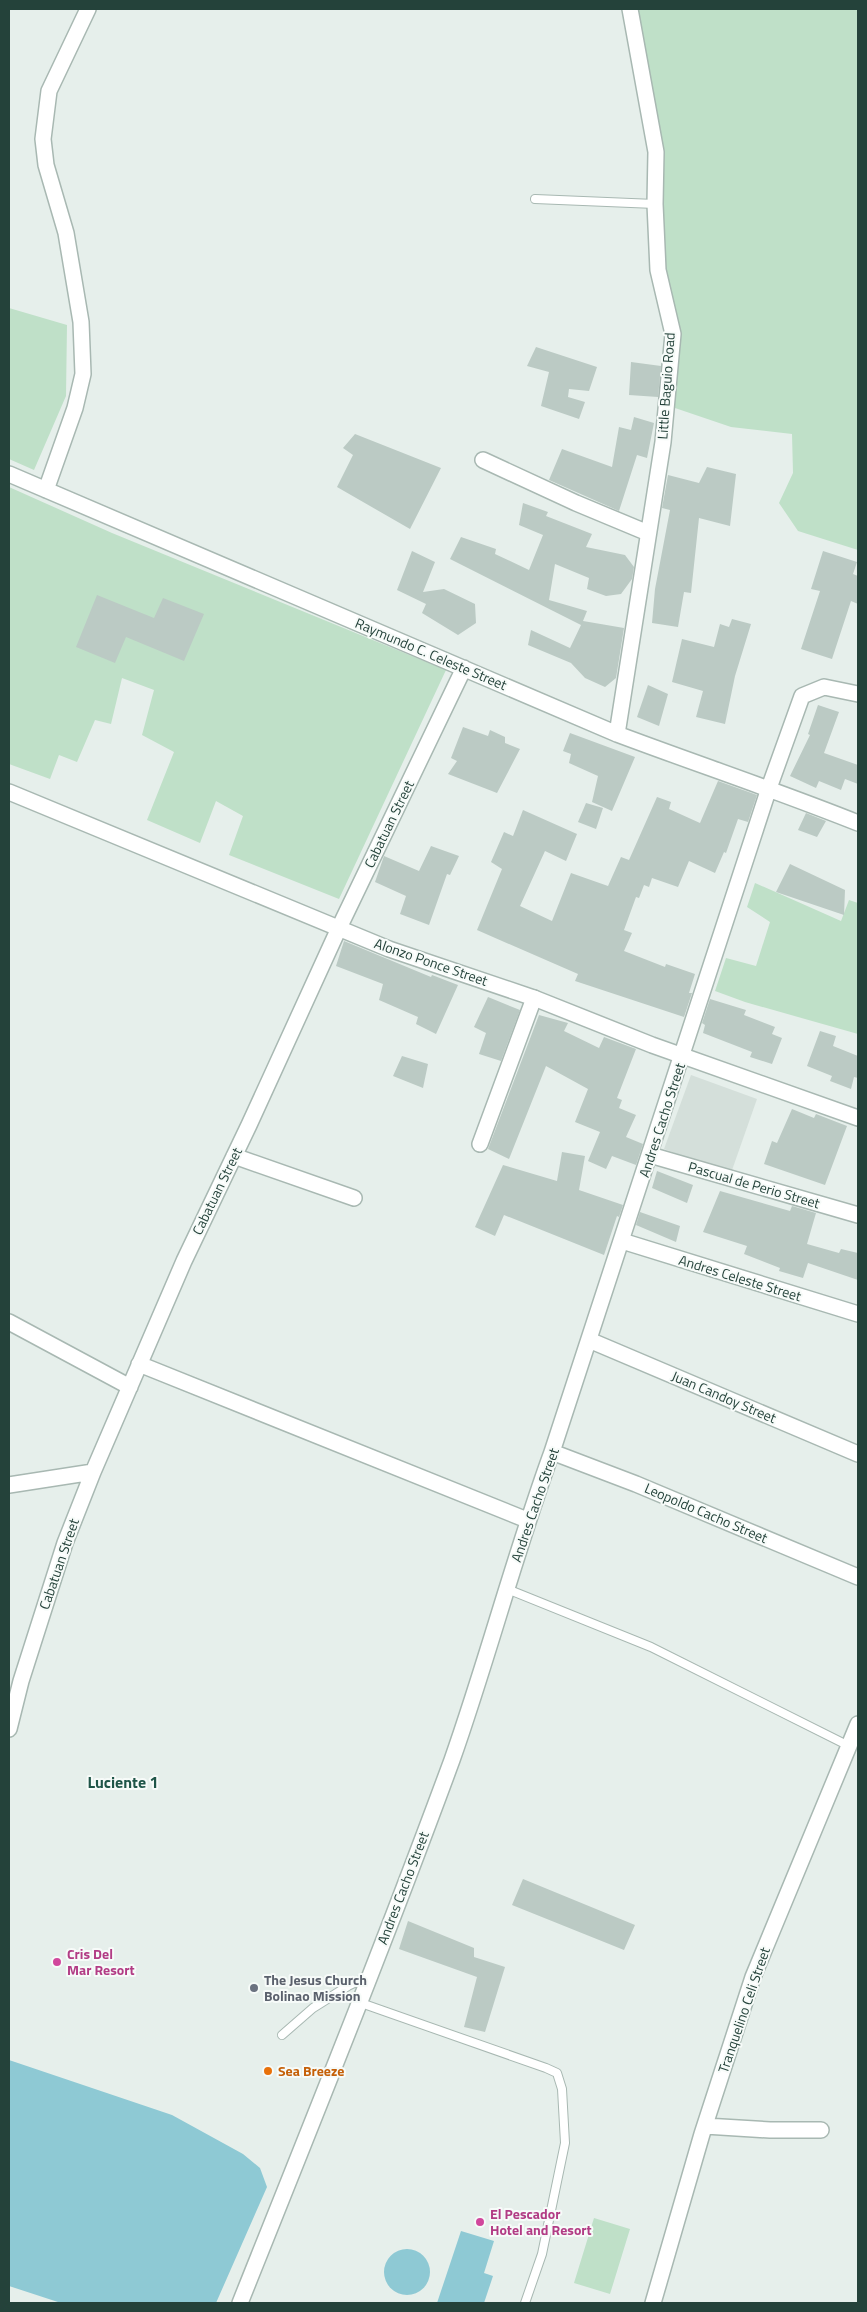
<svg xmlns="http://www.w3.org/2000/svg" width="867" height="2312" font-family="'Titillium Web',sans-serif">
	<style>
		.built { fill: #d4dfda }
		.green { fill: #bfe0c8 }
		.water { fill: #8ec9d4 }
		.building { fill: #bbcac4 }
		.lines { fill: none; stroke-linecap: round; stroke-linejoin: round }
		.service-casing { stroke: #a8b8b2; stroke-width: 10 }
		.minor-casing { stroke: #a8b8b2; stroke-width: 18 }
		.tertiary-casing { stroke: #a8b8b2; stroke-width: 18 }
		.service { stroke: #fff; stroke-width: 8 }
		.minor { stroke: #fff; stroke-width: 15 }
		.tertiary { stroke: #fff; stroke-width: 15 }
		.hotel-dot { fill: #d1479c; stroke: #f7fbf9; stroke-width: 2 }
		.worship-dot { fill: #6b7280; stroke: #f7fbf9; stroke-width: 2 }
		.food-dot { fill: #e8710a; stroke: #f7fbf9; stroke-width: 2 }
		.labels { text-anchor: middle; stroke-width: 4; stroke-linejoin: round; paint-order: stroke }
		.street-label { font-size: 14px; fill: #24423a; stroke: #f7fbf9 }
		.hotel-label { font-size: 14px; font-weight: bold; fill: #b23c85; stroke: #f7fbf9; text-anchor: start }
		.worship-label { font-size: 14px; font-weight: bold; fill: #5b616d; stroke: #f7fbf9; text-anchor: start }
		.food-label { font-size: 14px; font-weight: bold; fill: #c56008; stroke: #f7fbf9; text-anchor: start }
		.quarter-label { font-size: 16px; font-weight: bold; fill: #1f5548; stroke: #f7fbf9 }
	</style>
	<rect width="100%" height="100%" fill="#e6efeb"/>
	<path class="built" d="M691,1075l66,24 -26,74 -67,-24z"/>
	<path class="green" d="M630,9h228v541l-60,-19 -19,-28 14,-30 -1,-39 -61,-7 -56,-19 -17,-138 -2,-92z
		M9,308l58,17 -1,71 -32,74 -25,-11z
		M9,487l103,46 334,137 -107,229 -110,-44 14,-39 -27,-15 -16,42 -53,-23 27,-68 -32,-17 12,-45 -32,-12 -11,46 -16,-4 -18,42 -18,-7 -9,24 -41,-15z
		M755,883l86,38 8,-21 9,3v131l-113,-32 -30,-11 11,-33 30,8 14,-44 -23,-15z
		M594,2218l36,11 -20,65 -36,-11z"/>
	<path class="water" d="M9,2060l163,55 71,39 17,14 7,19 -51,116h-155l-52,-17z
		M461,2231l33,10 -10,32 9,3 -9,27h-47z
		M384 2272a23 23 0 1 1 46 0a23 23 0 1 1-46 0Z"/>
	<path class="building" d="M536,347l61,20 -8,24 -20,-2 -1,8 17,5 -6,17 -38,-13 8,-34 -22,-6z
		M631,362l30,4 -3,31 -29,-2z
		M634,417l20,6 -7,35 -10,-3 -18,56 -70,-31 13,-31 50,18 7,-40 12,3z
		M355,434l86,34 -31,61 -73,-42 16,-32 -10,-7z
		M707,467l29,7 -6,52 -31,-8 -8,75 -7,-1 -6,35 -26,-4 3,-34 15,-79 -8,-2 6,-33 31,8z
		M523,503l25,9 -2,4 46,18 -6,13 39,8 9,12 -2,12 -11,15 -15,2 -19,-7 2,-11 -34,-14 -6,36 38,11 -4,10 41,7 -8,50 -11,9 -20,-9 -14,-15 -43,-18 3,-15 39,18 11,-23 -131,-66 11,-22 35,12 -1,5 34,16 14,-35 -24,-10z
		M412,551l23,11 -12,30 21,-3 31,15 1,19 -18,12 -36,-22 4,-9 -29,-14z
		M823,551l34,11 -4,12 5,2v28l-7,-3 -19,58 -31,-10 19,-58 -9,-2z
		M97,595l57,23 9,-20 41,16 -20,47 -58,-24 -11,26 -39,-16z
		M732,619l19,5 -16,52 -10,48 -29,-7 7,-26 -31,-9 10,-43 32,8 6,-23 9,3z
		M648,685l20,9 -9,32 -22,-9z
		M818,705l21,7 -15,41 34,12v19l-13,-5 -4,11 -22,-9 -3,7 -26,-12 20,-41 -2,-1z
		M463,727l25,9 2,-6 15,7v6l15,6 -23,44 -49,-19 9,-13 -6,-3z
		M570,733l65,24 -23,54 -20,-9 6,-26 -29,-13 2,-9 -8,-3z
		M718,781l39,14 -9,27 -10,-3 -12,34 -2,-1 -9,21 -26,-12 -11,26 -26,-9 -3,9 -5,-2 -5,13 -3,-1 -12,33 8,3 -8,18 41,16 1,-3 29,10 -6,19h3l-8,24 -109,-36 3,-7 -101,-44 25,-61 -11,-7 13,-30 9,4 10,-26 54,24 -11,27 -21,-10 -25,55 32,15 19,-48 37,13 13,-29 8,3 28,-63 14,5 -2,7 31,14z
		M586,803l17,5 -7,21 -18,-7z
		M806,813l20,8 -9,16 -19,-7z
		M431,846l28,10 -9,19 -3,-1 -18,51 -29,-11 6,-18 -31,-14 9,-26 35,15z
		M790,864l55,26 -1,25 -68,-23z
		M344,941l87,36 1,-2 26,10 -22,49 -20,-10 2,-7 -39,-17 4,-16 -47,-18z
		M488,997l32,13 -19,51 -22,-7 7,-21 -12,-6z
		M710,999l36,11 -2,5 31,12 -3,7 10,4 -10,26 -22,-7 2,-5 -49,-19 2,-8 -3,-2z
		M539,1015l29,8 -4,8 35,17 5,-11 32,12 -19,49 5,2 -3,8 17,7 -10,22 17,7 -7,21 -24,-9 -6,13 -18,-8 12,-29 -25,-10 13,-33 -42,-23 -37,93 -21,-10z
		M820,1031l16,5 -3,10 25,10v22l-4,-1 -3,12 -21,-8 2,-5 -25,-10z
		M402,1056l26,8 -5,24 -30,-12z
		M792,1109l22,9 2,-4 31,12 -22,59 -61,-21 8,-23 5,2z
		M562,1152l23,4 -6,34 44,15 -4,12 -2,-1 -13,39 -100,-40 -9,21 -20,-9 28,-62 54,16z
		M657,1171l36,14 -6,18 -35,-15z
		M720,1191l70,20 2,-5 24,7 -9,31 32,9 2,-4 17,4v27l-50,-17 -5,15 -24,-7 1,-3 -36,-14 3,-8 -44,-14z
		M640,1212l40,14 -4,16 -40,-17z
		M523,1879l112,46 -11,25 -112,-45z
		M408,1921l66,27v9l31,10 -20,65 -21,-5 13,-50 -78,-28z"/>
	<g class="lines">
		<defs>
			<path id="service" d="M535,199l120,5
				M507,1589l144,58 198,99
				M361,2003l185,65 11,5 5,16 3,54 -23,111 -17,49
				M282,2035l31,-27 35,-22 21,-10"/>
			<path id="minor" d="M483,460l93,43 72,30
				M9,474l608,260c80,30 161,57 241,89
				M46,490l29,-82 8,-34 -2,-52 -15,-89 -20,-68 -3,-26 6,-48 39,-82
				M617,734l46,-292 10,-108 -15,-64 -3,-66 1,-52 -26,-143
				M480,1144l54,-146
				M650,1155l208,60
				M234,1156l120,42
				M622,1241l236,73
				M9,1322l121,65
				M589,1340l269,114
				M139,1364l388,156
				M552,1452l84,32 222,93
				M9,1485l84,-13
				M9,1729l12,-48 44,-138 28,-71 91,-211 65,-136 90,-197 125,-260
				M705,2126l65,4h51
				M240,2303c72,-180 145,-361 212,-543 36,-102 63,-207 100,-308l217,-664 33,-92 22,-9 34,7
				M653,2303l49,-169 51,-157 105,-253"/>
			<path id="tertiary" d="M9,792l380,157 145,49 118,47 206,73"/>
		</defs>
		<use href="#service" class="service-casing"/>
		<use href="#minor" class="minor-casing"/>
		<use href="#tertiary" class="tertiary-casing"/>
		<use href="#service" class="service"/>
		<use href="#minor" class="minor"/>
		<use href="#tertiary" class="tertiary"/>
	</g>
	<g class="hotel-dot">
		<circle cx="57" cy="1962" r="5"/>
		<circle cx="480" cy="2222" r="5"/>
	</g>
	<circle class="worship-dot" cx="254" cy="1988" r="5"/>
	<circle class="food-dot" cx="268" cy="2071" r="5"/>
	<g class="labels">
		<g class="street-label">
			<text transform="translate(666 386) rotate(-86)" y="5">Little Baguio Road</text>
			<text transform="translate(431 654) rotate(23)" y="5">Raymundo C. Celeste Street</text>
			<text transform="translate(389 824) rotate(-64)" y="5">Cabatuan Street</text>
			<text transform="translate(431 962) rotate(19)" y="5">Alonzo Ponce Street</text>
			<text transform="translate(662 1120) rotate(-72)" y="5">Andres Cacho Street</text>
			<text transform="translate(754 1185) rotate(16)" y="5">Pascual de Perio Street</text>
			<text transform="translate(217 1191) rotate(-64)" y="5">Cabatuan Street</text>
			<text transform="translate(740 1278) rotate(17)" y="5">Andres Celeste Street</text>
			<text transform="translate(724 1397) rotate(23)" y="5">Juan Candoy Street</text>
			<text transform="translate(535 1505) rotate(-71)" y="5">Andres Cacho Street</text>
			<text transform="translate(706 1513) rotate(23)" y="5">Leopoldo Cacho Street</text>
			<text transform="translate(59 1564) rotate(-71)" y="5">Cabatuan Street</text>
			<text transform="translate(403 1888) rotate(-69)" y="5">Andres Cacho Street</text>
			<text transform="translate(744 2010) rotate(-71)" y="5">Tranquelino Celi Street</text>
		</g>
		<g class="hotel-label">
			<text x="67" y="1959">Cris Del<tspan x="67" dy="16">Mar Resort</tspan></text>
			<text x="490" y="2219">El Pescador<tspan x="490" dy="16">Hotel and Resort</tspan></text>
		</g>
		<g class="worship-label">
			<text x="264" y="1985">The Jesus Church<tspan x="264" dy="16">Bolinao Mission</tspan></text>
		</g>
		<g class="food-label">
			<text x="278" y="2076">Sea Breeze</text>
		</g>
		<g class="quarter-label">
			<text x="123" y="1788">Luciente 1</text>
		</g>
	</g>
	<rect width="867" height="2312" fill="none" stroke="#24423a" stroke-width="20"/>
</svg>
